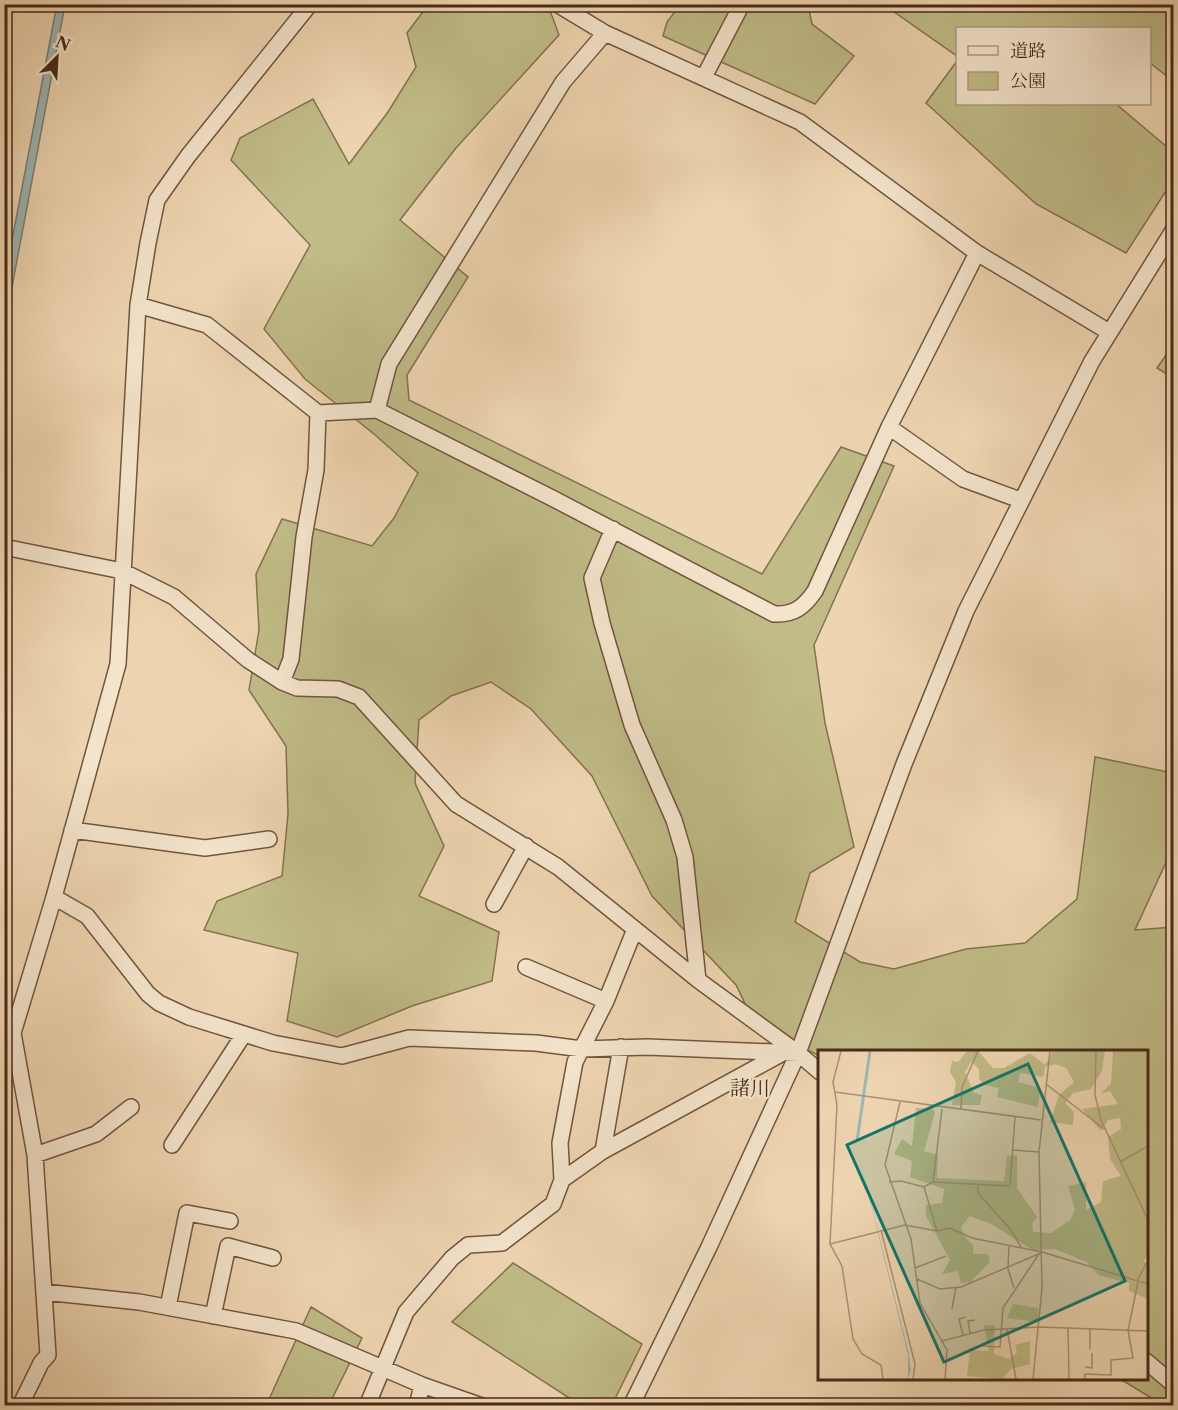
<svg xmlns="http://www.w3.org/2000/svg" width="1178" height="1410" font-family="'Libre Caslon Text','Noto Serif JP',serif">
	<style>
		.green { fill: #c0bb87; stroke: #847250; stroke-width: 1.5 }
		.water { fill: #9db6b6; stroke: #7b7e77; stroke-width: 1.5 }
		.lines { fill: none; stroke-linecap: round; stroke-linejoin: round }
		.minor-casing { stroke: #72553f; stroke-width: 18 }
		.minor { stroke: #f4e4cc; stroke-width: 15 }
		.labels { text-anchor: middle; stroke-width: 4.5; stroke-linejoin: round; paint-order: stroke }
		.quarter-label { font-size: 20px; fill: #482a19; stroke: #f4e4cc }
		.inset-river { fill: none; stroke: #9db6b6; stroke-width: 3 }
		.inset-road { fill: none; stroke: #ac9174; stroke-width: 1.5 }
		.view { fill: #0f766e; fill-opacity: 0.15; stroke: #0f766e; stroke-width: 3 }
		.inset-edge { fill: none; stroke: #482a19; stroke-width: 3 }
	</style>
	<rect width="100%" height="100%" fill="#eed5b1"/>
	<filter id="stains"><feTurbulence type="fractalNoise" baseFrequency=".00333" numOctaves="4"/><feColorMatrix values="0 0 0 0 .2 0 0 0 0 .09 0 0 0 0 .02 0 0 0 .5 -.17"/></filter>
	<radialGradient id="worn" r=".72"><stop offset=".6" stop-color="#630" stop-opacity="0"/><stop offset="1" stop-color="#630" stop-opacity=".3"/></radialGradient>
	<path class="green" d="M428,5h120l11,30 -103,113 -56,72 68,57 -61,98 2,25 353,174 79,-127 53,19 -80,179 11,78 29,124 -44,26 -15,49 65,40 34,7 72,-20 59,-6 52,-44 18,-142 78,16v74l-38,83 38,-3v478h-10l-43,-26 26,-1v-326h-326l-1,4 -66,-36 -17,-35 -84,-89 -60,-120 -61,-67 -40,-27 -40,14 -32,24 -4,63 29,63 -25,50 80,36 -7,49 -80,25 -75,31 -50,-16 11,-68 -94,-23 13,-29 65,-25 6,-62 -2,-68 -37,-56 10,-60 -3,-56 26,-55 90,27 22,-28 24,-45 -44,-39 -69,-55 -41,-50 46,-84 -79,-85 9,-22 73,-39 36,65 39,-52 28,-45 -9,-34z
		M680,5h128l4,19 42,32 -39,48 -152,-68 4,-14z
		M889,5h284v76l-23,-18v-35h-192l-1,28 -67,-47z
		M957,61l1,43h158l57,48v28l-47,73 -90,-49 -110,-101z
		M1173,345v33l-16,-10z
		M513,1263l129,81 -30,61h-32l-128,-83z
		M311,1307l51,31 -33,67h-58l-1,-8z"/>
	<path class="water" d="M57,4l8,1 -60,319v-47z"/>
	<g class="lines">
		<defs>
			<path id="minor" d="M557,4l48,29 195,89 177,131 132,79
				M704,77l38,-73
				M138,305l69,20 111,88 59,-3 175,88 222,116c20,1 30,-7 41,-23l74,-164 88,-174
				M377,410l12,-46 174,-282 42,-49
				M889,427l74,52 57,21
				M613,529l-21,49 10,45 30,102 42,95 11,37 13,123
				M4,547l118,24 52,26 74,63 34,22 15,6 41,1 21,8 97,107 102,63 140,113 100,73 22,19
				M282,682l9,-23 13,-122 12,-67 2,-57
				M72,830l133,18 64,-9
				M54,897l33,19 61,78 11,9 30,14 84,26 69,13 67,-18 127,5 46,6 65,-2 151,6
				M494,904l32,-58
				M526,967l80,34
				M172,1145l72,-111
				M603,1151l18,-104
				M35,1155l61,-21 35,-27
				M562,1180l-2,-37 15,-81 31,-61 29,-72
				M44,1292l95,10 157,29 126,54 60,21
				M168,1307l19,-94 43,8
				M213,1316l15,-70 45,12
				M1146,1361l28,24
				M20,1406l21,-43 7,-8 -13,-200 -22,-122 41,-136 64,-233 20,-359 10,-62 9,-43 31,-44 122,-152
				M367,1406l39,-94 46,-54 16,-13 34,-2 51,-39 9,-24 41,-29 178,-97
				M417,1406l5,-21
				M631,1406l78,-159 89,-194 106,-289 62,-153 126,-250 82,-132"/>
		</defs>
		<use href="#minor" class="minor-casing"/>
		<use href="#minor" class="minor"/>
	</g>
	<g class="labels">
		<g class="quarter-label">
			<text x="750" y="1095">諸川</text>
		</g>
	</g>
	<g transform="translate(818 1050)">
		<rect width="330" height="330" fill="#eed5b1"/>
		<path d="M149,1h11l15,17h11l26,-15 15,12 8,-14h58h-6l-3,20 -11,18 -18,4 -8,10 9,9 -1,13 -23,-3 9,-27 15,-13 -8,-14 -11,-4 -10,3 -2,10 -23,-4 -2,9 22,6 -2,19 -41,-10 2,-9 -14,-3 -6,-6v-10l-8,-7 -6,10 9,21 8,2 -2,10h-28l4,-23 -6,-10 2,-11 6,1zM295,1h35v204l-4,6 4,4v34l-19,-8v-8l-31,-8 -11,-13 -32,-13 -22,1 -42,-26 -21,-8 -9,11 4,10 8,8v9h15l2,8 -20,20 -9,1 -3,-12 -16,3 8,-14 -24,-44v-11l16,-2 2,-14 -34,-12 2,-16 -18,-7 8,-15 10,7 4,-38h15l4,4 -11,39 14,4 -1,23 67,3 3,-25 10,-1v33l20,29 -5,7 1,8 18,1 19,-13 5,-10 -7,-24 18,-4v28l15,-8 2,-21 18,-5 -11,-17 -2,-22 13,-8 -1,-11 -12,2 -7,11 -19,-22 36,-5 -8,-13 -10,3 11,-10zM195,254l25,4v14l-31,-4zM166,275l11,1 -1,28 15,5 8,-6 -2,-8 15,-4v23l-19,5 -9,10 -35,-3 3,-26 19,1z" fill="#c0bb87"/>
		<path d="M37,89l54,215 2,17 -3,8v-24z" fill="#9db6b6"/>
		<path class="inset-river" d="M39,91l13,-90"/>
		<path class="inset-road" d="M23,1l-8,31 4,23 -7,139 12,22 11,73 9,15 19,11 2,14M278,1l-1,44 6,25 47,100M228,34l58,45M17,42l206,28M82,52l-15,63 26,74 9,64 27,47 -2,29M143,59l1,-22 16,-36M195,100l26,2M302,112l28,-16M71,132l12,-1 23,6 9,-5 77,4 5,-69M115,132l9,-73M160,134v9l33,37 10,17M106,137l13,44M63,180l34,134 -2,15M12,194l75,-19 32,6 13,-3 22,10 70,14 106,32M191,195l-1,24 6,19M97,218l31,-12M99,229l23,10 21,-2 80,-34M319,231l11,-21M134,259l4,-22M250,278l1,51M189,279l9,50M152,283l-2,-12 7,-1M145,285l-4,-16 7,-2M124,291l42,-11 56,-3 108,4M165,296l17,1 3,-39 36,-54M272,299v-21M267,317l7,1v-15M215,329l9,-91 -3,-136 11,-101M267,329v-5l26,1v-15l22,-2 -5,-28 10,-48"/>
		<path class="view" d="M210,14l97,217 -181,81 -97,-217z"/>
		<rect width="330" height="330" class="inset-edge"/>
	</g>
	<rect width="1178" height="1410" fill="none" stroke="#eed5b1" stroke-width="24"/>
	<rect x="6" y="6" width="1166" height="1398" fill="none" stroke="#482a19" stroke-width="3"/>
	<rect x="12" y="12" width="1154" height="1386" fill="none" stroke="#482a19" stroke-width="1.5"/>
	<rect x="956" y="27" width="195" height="78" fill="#f4e4cc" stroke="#af9a84" stroke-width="1.5"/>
	<rect x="968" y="46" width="30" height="9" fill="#f4e4cc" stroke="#af9a84" stroke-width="1.5"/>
	<text x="1010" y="57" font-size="18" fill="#482a19">道路</text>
	<rect x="968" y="72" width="30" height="18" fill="#c0bb87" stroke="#af9a84" stroke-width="1.5"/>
	<text x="1010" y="87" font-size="18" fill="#482a19">公園</text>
	<g transform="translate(57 57) rotate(24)" stroke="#f4e4cc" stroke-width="4.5" paint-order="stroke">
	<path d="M0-4.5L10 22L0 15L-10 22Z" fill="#482a19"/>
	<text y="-9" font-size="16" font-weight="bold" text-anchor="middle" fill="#482a19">N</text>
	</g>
	<rect width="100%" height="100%" filter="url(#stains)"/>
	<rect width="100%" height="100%" fill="url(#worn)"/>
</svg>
